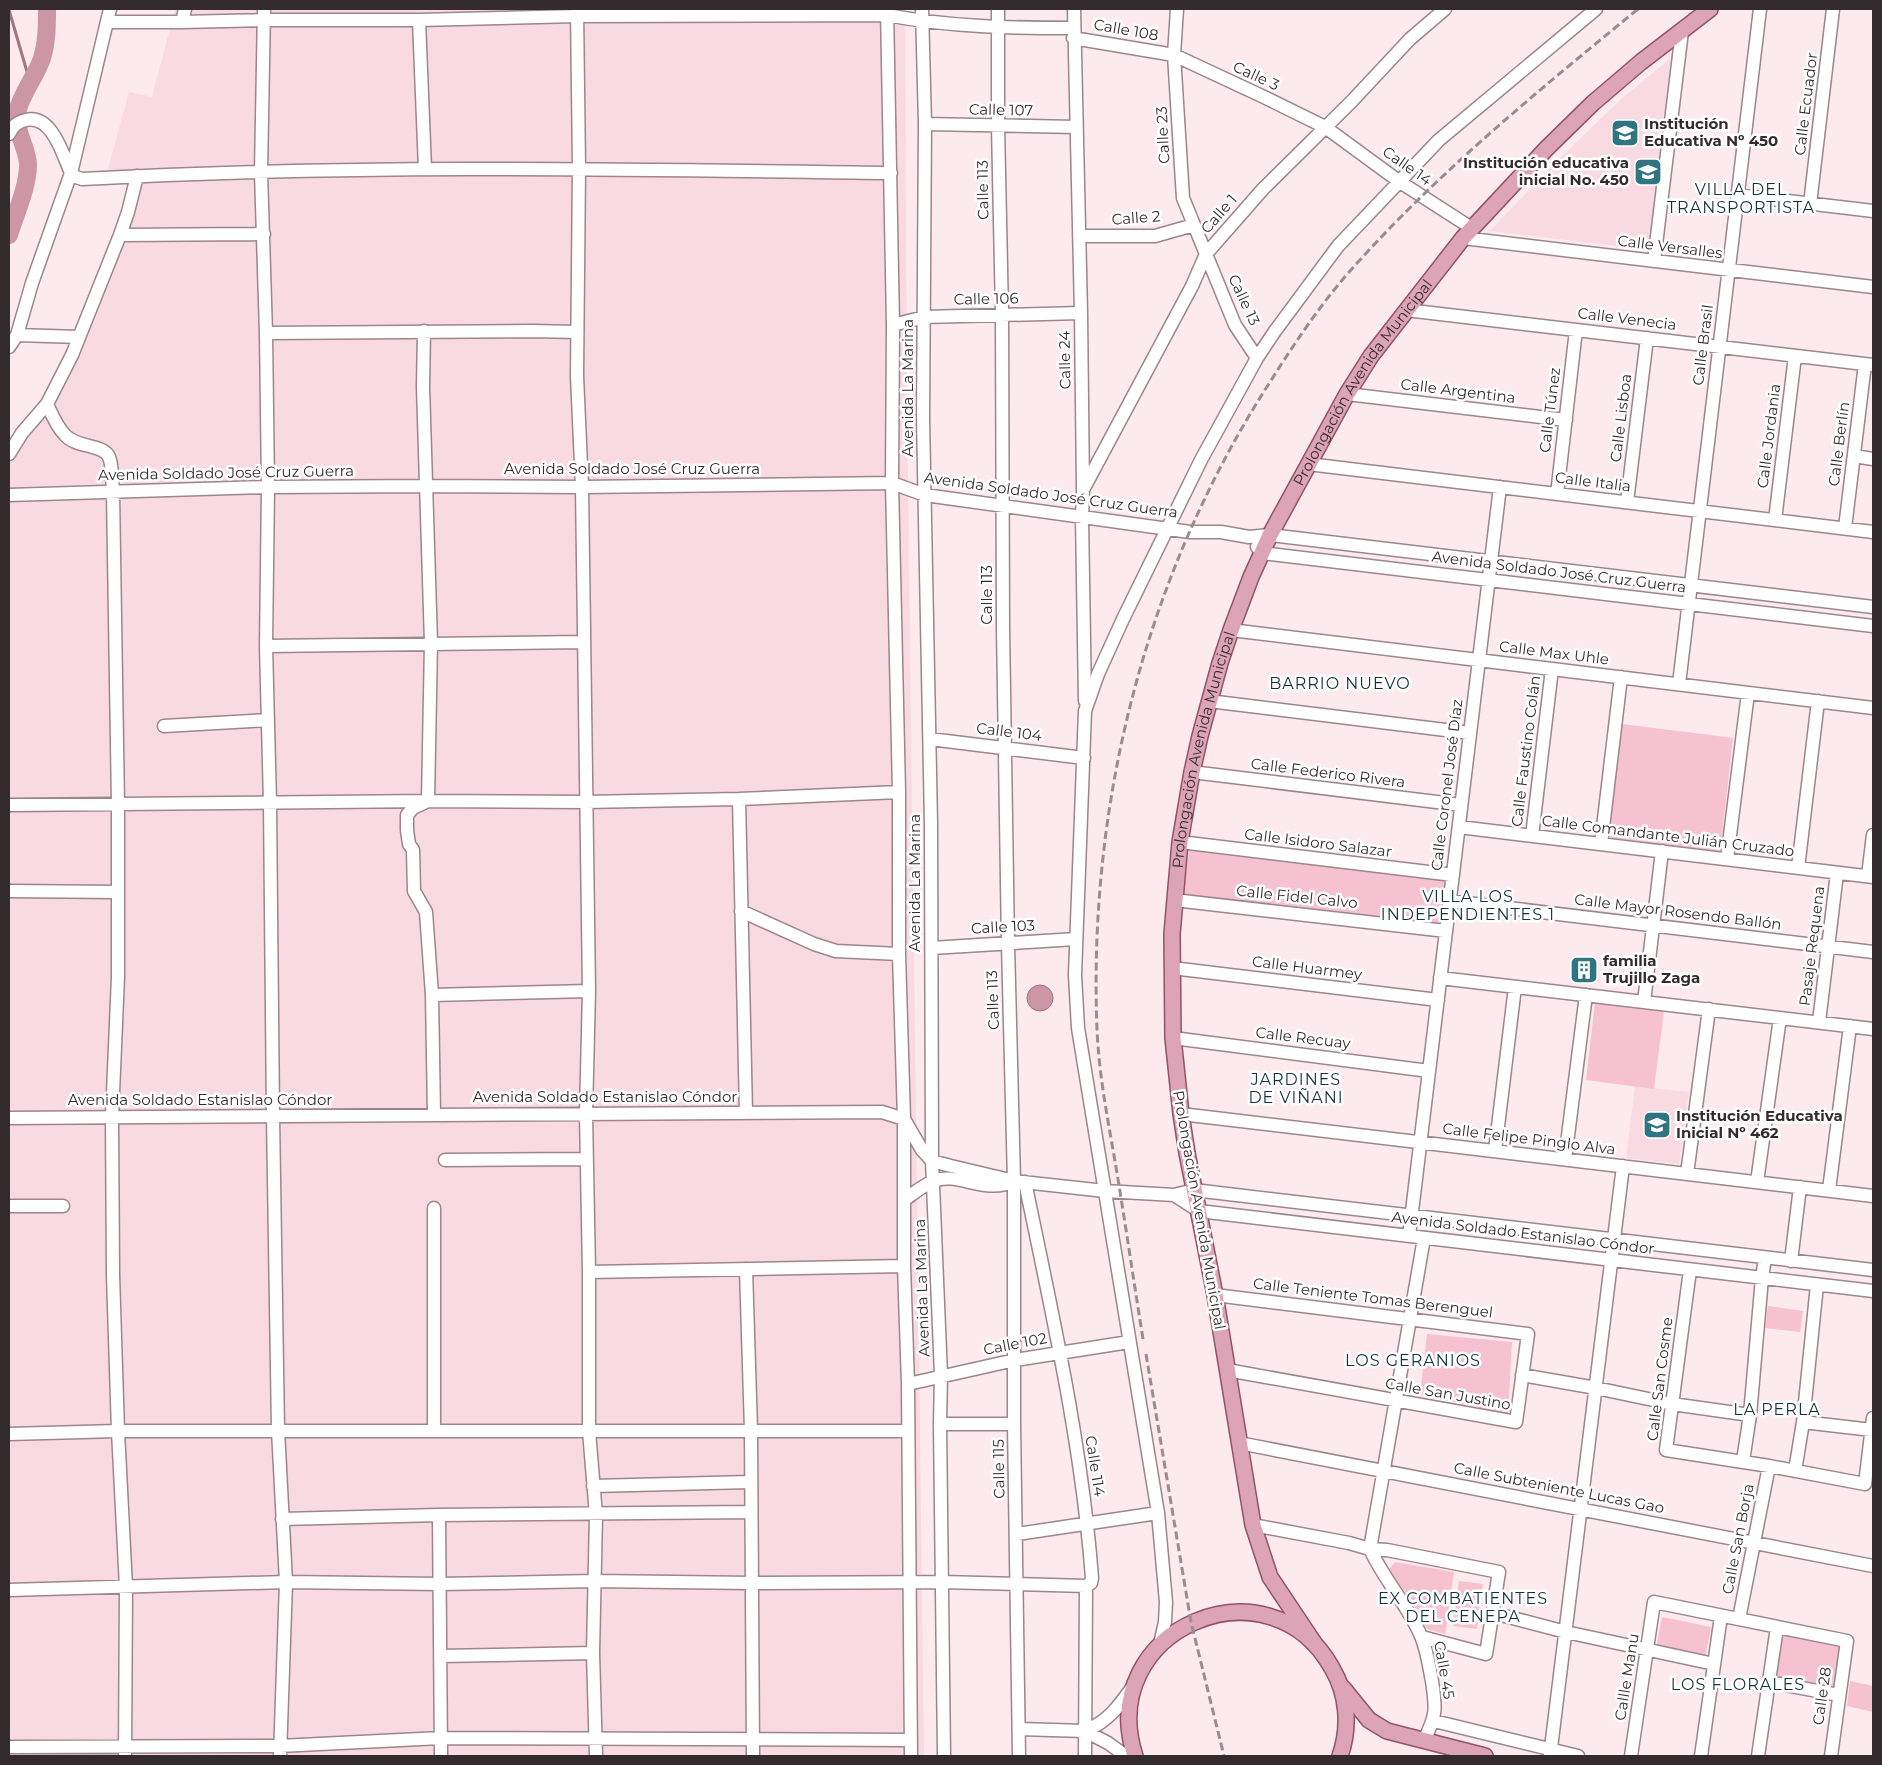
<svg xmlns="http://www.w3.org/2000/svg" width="1882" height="1765" font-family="Montserrat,sans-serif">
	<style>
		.built { fill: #f9dae3 }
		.green { fill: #f6c1d1 }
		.water { fill: #cd96a7; stroke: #9f7683 }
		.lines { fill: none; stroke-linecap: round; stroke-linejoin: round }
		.stream { stroke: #9f7683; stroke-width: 3 }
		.river { stroke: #cd96a7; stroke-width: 18 }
		.minor-casing { stroke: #9a868c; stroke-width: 15 }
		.major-casing { stroke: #935269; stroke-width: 18 }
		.minor { stroke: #fff; stroke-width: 12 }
		.major { stroke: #dda4b8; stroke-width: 15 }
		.rail { stroke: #9a8d91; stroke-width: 3; stroke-dasharray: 8 4; stroke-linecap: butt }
		.labels { text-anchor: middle; stroke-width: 5; stroke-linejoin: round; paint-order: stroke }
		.street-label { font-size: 15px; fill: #342b2e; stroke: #fff }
		.poi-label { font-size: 15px; font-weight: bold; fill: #342b2e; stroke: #fff; text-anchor: start }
		.neighbourhood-label { font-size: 16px; letter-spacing: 1px; fill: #123439; stroke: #fff }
	</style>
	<rect width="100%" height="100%" fill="#fceaef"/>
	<path class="built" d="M175,9h730l2,388 17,1359h-915v-1313l50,-69 53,-134 16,-54 -20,-17 21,-77 23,5z
		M1671,58l-22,192 -159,-19 64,-67 65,-63z
		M1635,1086l54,6 -10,72 -53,-6z"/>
	<path class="green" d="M1622,724l111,14 -13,115 -114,-16z
		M1189,850l256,31 -5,44 -257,-29z
		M1595,1002l69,9 -10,78 -68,-9z
		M1768,1306l35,5 -3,21 -35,-4z
		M1427,1334l85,8 -4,72 -88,-19z
		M1395,1562l59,10 -9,62 -18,-5 -16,-28 -22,-32z
		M1459,1581l24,3 -6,45 -24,-3z
		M1662,1617l49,10 -6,31 -49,-10z
		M1784,1635l56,10 3,4 -5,40 -62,-9 4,-41z
		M1850,1681l23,5v26l-26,-6z"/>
	<path class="water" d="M1027 998a13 13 0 1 1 26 0a13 13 0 1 1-26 0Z"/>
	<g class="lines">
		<path class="stream" d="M9,10l21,72"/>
		<path class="river" d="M9,235c6,-20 19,-48 19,-70 0,-17 -14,-34 -11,-52 4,-20 19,-36 25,-55 5,-16 5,-33 5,-49"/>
		<defs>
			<path id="minor" d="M264,9l-3,163 5,161 2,154 -2,159 4,157 3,313 5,314 8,152 -6,174
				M577,9l2,159 -2,208 5,111 7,504 -3,123 3,158v159l7,84 -3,138 3,103
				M887,9l6,316 -1,158 7,309v162l5,165v147l4,118 3,372
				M922,9l3,115 -2,294 8,406 1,337 9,214 -1,49 4,332
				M998,9v117l4,188 1,314 5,316 6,237v243l5,332
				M1074,9l7,304 2,177 -1,28 3,183
				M1177,9l-3,46 9,143 52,127 22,33
				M419,20l6,149
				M107,22h75l83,-2h154l158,-4 310,-1c62,12 124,13 187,13
				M182,22l3,-13
				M1073,38l101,17 90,42 61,30 75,55 73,47
				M925,124l151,3
				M9,134c4,-8 8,-12 17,-14 26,-6 37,35 45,53l5,4 6,2c270,-15 539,-10 809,-6
				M1738,195l135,16
				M1810,204l23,-195
				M120,235l144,-1
				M1079,236h76l39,-11
				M1463,238l410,49
				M1654,261l28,-230
				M1406,310l467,55
				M893,325l31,-8 157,-4
				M424,331l-1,56 8,256 -3,158 -15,7 -6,7v15l2,14 4,6 1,41 12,21 6,83 2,119
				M266,333l266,-2 45,1
				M17,335l15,-52 39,-110 39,-164
				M9,347l8,-12 62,2
				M1347,394l219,26
				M47,404c5,11 10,23 18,31 11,13 39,9 44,22 4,9 3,25 4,35l5,313v172l-6,139 1,159 5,156 8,156 -1,169
				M9,454l13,-21 25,-29 25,-49 48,-120 8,-23 9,-36
				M1854,456l19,3
				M1308,464l565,68
				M1084,488l108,-202 14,-32 57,-65 89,-88 58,-62 35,-30
				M1557,494l19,-164
				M9,495l259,-8 158,-1 156,1 310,-4 33,12 265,37h31l28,5 21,-2 603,72
				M1627,502l20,-164
				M1775,520l20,-164
				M1845,528l20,-164
				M1257,547l5,6 611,73
				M1231,630l642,78
				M266,646l317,-4
				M1679,684l81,-675
				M1209,701l261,32
				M164,726l104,-6
				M930,739l154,19
				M1192,772l269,33
				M739,799l7,314
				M9,805l419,-4 157,1 154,-3 160,-7
				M1459,827l414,50
				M1532,836l20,-167
				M1180,842l273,33
				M1601,844l20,-167
				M1727,859l21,-166
				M1798,868l20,-167
				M1868,876l5,-41
				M9,891l109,1
				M1174,900l272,31
				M1450,901l423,51
				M741,911l73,33 22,7 63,3
				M932,948l144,-9
				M1172,968l266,32
				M1440,978l433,51
				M432,995l157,-4
				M1644,1002l18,-151
				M1819,1022l18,-149
				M1173,1038l256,33
				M1181,1114l692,82
				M9,1118l873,-6 22,7 18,31 10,11 19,5 63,15 91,10 69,4 20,-5 679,80
				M1495,1151l20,-164
				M1565,1159l21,-164
				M445,1160l142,-1
				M1687,1174l22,-165
				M1025,1182c27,131 57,263 67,396l-1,5 -5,3 -1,170
				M1757,1182l23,-164
				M1829,1190l21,-164
				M1174,1195l25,16 674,80
				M904,1200c9,-6 19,-15 30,-19 23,-10 51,14 80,0
				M9,1206h54
				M434,1208v222
				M1409,1236l91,-749
				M1791,1261l9,-74
				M746,1269l5,161 2,326
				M1690,1270l-24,180 103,16 96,18 8,-66
				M589,1272l315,-6
				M1215,1295l313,39 -12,88 -289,-52
				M1522,1375l74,13 76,16 78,11
				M908,1384l107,-24 114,-18
				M1803,1422l69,8
				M940,1424h74
				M9,1434l109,-3h790
				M1239,1443l634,123
				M1743,1461l7,-46 12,-137 3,-20
				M1795,1471l8,-49 14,-137
				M593,1486l157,-4
				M439,1515l2,241
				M282,1519l157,-4 312,-3
				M1253,1525l96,18 21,6 17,1 112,22 -13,82 -64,-17
				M1017,1534l141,-21
				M1370,1549l54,-311
				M1370,1549c14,31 38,56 51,87 6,14 8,30 11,45 4,27 5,34 -8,59
				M9,1590l277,-8 154,2 154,-3 158,2 190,-1 144,4
				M1493,1613l73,19 148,32
				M1739,1619l30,-153
				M1160,1644l5,-22 1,-20 -8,-89 -80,-485 -3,-53 10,-264 13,-37 25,-55 78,-159 56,-102 18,-27 63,-85 101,-106 157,-131
				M440,1656l153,-3
				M1769,1682l70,13
				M1434,1721l144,35
				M1019,1729l66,2 23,12 18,13
				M1085,1731c25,-10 36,-28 51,-49
				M9,1747l270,-1 162,-8 470,2
				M1550,1756l73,-590
				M1631,1756l23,-154 193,39 -16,115
				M1701,1756l20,-140
				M1758,1756l19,-129"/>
			<g id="major">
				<path id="s1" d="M1314,1643l-44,-66 -17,-52 -38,-230 -28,-142 -6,-39 -8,-76 -1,-104 8,-92 12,-70 8,-36 20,-73 11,-33 20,-53 19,-42 77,-141 24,-38 92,-118 84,-90 46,-45 48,-41 69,-53"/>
				<path d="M1343,1688l26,32 18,11 98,25"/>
				<path d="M1135,1756c-41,-127 134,-201 197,-88 16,27 18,59 8,88"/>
			</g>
		</defs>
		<use href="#minor" class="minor-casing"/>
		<use href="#major" class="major-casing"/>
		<use href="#minor" class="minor"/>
		<use href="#major" class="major"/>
		<path class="rail" d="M1143,1339c-9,-56 -17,-111 -26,-166 -8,-48 -18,-95 -20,-144 -9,-227 49,-455 173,-647 24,-38 50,-77 80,-111 87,-98 188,-180 288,-262
			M1146,1354l45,268 33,134"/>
	</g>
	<defs>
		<symbol id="school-square" viewBox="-11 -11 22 22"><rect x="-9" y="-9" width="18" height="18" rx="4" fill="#2e7580" stroke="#fff"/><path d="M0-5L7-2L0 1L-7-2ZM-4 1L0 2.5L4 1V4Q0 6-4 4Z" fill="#fff"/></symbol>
		<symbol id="building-square" viewBox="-11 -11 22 22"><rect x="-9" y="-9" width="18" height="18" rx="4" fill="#2e7580" stroke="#fff"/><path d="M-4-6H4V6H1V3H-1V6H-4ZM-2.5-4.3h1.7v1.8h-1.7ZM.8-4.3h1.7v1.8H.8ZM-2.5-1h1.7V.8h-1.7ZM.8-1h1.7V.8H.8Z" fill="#fff"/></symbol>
	</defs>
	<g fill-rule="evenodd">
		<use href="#school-square" x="1609" y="117" width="32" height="32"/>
		<use href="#school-square" x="1632" y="156" width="32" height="32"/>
		<use href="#building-square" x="1568" y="954" width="32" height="32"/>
		<use href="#school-square" x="1641" y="1109" width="32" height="32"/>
	</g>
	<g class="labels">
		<g class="street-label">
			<text transform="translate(1126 30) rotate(10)" y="5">Calle 108</text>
			<text transform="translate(1256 76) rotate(25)" y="5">Calle 3</text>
			<text transform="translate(1806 104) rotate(-83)" y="5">Calle Ecuador</text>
			<text transform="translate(1001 110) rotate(1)" y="5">Calle 107</text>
			<text transform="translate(1163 135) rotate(-93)" y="5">Calle 23</text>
			<text transform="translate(1407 166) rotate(35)" y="5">Calle 14</text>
			<text transform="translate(983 190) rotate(-91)" y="5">Calle 113</text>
			<text transform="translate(1219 214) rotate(-49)" y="5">Calle 1</text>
			<text transform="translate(1136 218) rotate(-4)" y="5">Calle 2</text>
			<text transform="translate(1670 247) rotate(7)" y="5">Calle Versalles</text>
			<text transform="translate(986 299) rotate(-1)" y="5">Calle 106</text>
			<text transform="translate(1244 300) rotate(65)" y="5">Calle 13</text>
			<text transform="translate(1627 319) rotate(7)" y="5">Calle Venecia</text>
			<text transform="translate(1703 345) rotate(-83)" y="5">Calle Brasil</text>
			<text transform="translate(1065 360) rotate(-91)" y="5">Calle 24</text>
			<text dy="5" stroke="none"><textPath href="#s1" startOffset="1324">Prolongación Avenida Municipal</textPath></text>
			<text transform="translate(908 388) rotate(-90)" y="5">Avenida La Marina</text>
			<text transform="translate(1458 391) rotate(7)" y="5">Calle Argentina</text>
			<text transform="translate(1550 410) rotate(-83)" y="5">Calle Túnez</text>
			<text transform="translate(1621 418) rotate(-83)" y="5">Calle Lisboa</text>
			<text transform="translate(1769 436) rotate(-83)" y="5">Calle Jordania</text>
			<text transform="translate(1839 444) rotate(-83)" y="5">Calle Berlín</text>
			<text x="632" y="474">Avenida Soldado José Cruz Guerra</text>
			<text transform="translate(226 473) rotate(-1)" y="5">Avenida Soldado José Cruz Guerra</text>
			<text transform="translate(1593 482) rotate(7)" y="5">Calle Italia</text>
			<text transform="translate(1051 495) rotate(8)" y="5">Avenida Soldado José Cruz Guerra</text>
			<text transform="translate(1559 572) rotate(7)" y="5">Avenida Soldado José Cruz Guerra</text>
			<text transform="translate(987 595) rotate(-90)" y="5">Calle 113</text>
			<text transform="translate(1554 653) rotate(7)" y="5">Calle Max Uhle</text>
			<text transform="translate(1009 732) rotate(7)" y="5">Calle 104</text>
			<text dy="5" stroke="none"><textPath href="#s1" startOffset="919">Prolongación Avenida Municipal</textPath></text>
			<text transform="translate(1526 751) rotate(-83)" y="5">Calle Faustino Colán</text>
			<text transform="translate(1328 773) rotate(7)" y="5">Calle Federico Rivera</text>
			<text transform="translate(1447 785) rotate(-83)" y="5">Calle Coronel José Díaz</text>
			<text transform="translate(1668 836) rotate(7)" y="5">Calle Comandante Julián Cruzado</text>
			<text transform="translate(1318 843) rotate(7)" y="5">Calle Isidoro Salazar</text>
			<text transform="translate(915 883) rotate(-90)" y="5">Avenida La Marina</text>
			<text transform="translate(1297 897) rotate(6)" y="5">Calle Fidel Calvo</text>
			<text transform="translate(1678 912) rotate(7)" y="5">Calle Mayor Rosendo Ballón</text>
			<text transform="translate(1003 927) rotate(-3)" y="5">Calle 103</text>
			<text transform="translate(1812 946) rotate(-83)" y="5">Pasaje Requena</text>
			<text transform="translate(1307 968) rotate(7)" y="5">Calle Huarmey</text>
			<text transform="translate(993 1000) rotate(-92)" y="5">Calle 113</text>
			<text transform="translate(1303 1038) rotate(7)" y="5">Calle Recuay</text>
			<text x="605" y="1102">Avenida Soldado Estanislao Cóndor</text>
			<text x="200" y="1105">Avenida Soldado Estanislao Cóndor</text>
			<text transform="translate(1529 1139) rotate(7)" y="5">Calle Felipe Pinglo Alva</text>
			<text transform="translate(1199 1210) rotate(80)" y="5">Prolongación Avenida Municipal</text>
			<text transform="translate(1523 1233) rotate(7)" y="5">Avenida Soldado Estanislao Cóndor</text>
			<text transform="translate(922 1288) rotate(-92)" y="5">Avenida La Marina</text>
			<text transform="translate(1373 1298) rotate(7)" y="5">Calle Teniente Tomas Berenguel</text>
			<text transform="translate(1015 1344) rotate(-11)" y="5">Calle 102</text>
			<text transform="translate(1660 1379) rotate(-83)" y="5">Calle San Cosme</text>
			<text transform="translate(1448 1394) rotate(10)" y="5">Calle San Justino</text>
			<text transform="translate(1095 1466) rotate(81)" y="5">Calle 114</text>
			<text transform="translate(999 1469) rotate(-91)" y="5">Calle 115</text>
			<text transform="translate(1559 1488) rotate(11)" y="5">Calle Subteniente Lucas Gao</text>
			<text transform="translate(1738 1539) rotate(-79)" y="5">Calle San Borja</text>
			<text transform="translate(1444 1670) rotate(80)" y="5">Calle 45</text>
			<text transform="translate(1627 1677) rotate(-81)" y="5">Callle Manu</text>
			<text transform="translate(1822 1696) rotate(-82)" y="5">Calle 28</text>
		</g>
		<g class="poi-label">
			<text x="1644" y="129">Institución<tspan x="1644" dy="17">Educativa Nº 450</tspan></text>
			<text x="1629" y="168" text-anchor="end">Institución educativa<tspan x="1629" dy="17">inicial No. 450</tspan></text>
			<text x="1603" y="966">familia<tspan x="1603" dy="17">Trujillo Zaga</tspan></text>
			<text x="1676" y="1121">Institución Educativa<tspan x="1676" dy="17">Inicial Nº 462</tspan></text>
		</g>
		<g class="neighbourhood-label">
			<text x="1741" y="195">VILLA DEL<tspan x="1741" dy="18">TRANSPORTISTA</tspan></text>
			<text x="1340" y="689">BARRIO NUEVO</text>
			<text x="1468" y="902">VILLA LOS<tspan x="1468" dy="18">INDEPENDIENTES 1</tspan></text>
			<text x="1296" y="1085">JARDINES<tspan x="1296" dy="18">DE VIÑANI</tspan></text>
			<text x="1413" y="1366">LOS GERANIOS</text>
			<text x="1777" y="1415">LA PERLA</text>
			<text x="1463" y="1604">EX COMBATIENTES<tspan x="1463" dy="18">DEL CENEPA</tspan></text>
			<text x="1738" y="1690">LOS FLORALES</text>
		</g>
	</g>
	<rect width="1882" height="1765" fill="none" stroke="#342b2e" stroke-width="20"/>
</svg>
